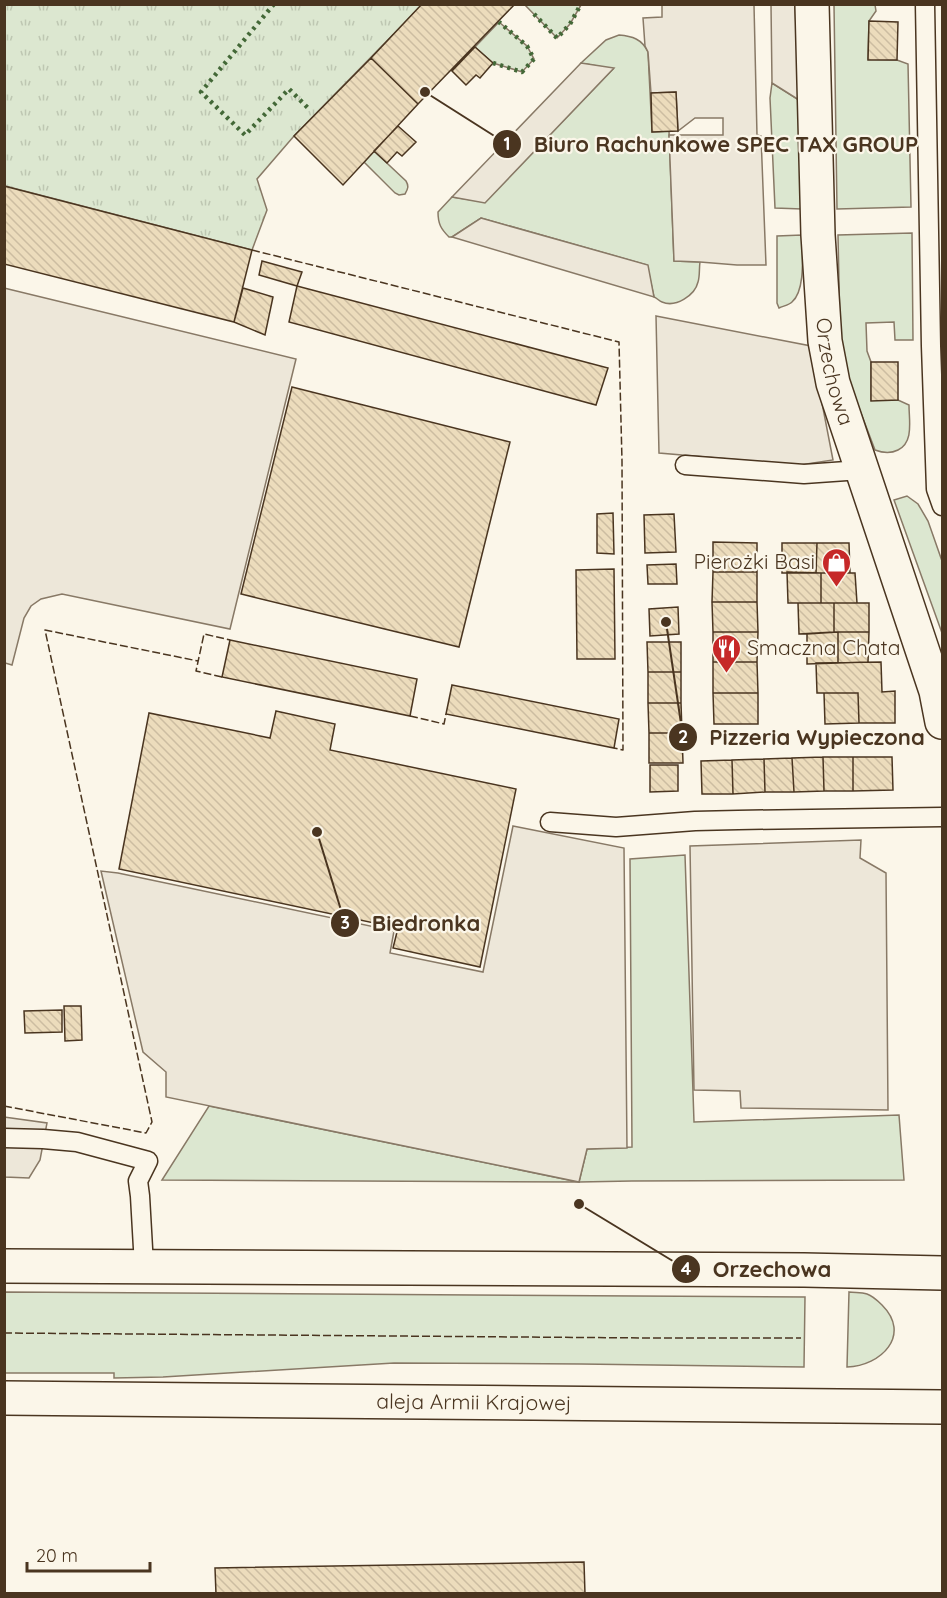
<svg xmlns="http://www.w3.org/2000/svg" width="947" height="1598" font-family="Quicksand,sans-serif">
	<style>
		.grass { fill: #dce7d0; stroke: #887966; stroke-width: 1.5 }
		.park { fill: url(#park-tufts); stroke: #887966; stroke-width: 1.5 }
		.parking { fill: #ede7d9; stroke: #887966; stroke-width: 1.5 }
		.building { fill: url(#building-back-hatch); stroke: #4a3520; stroke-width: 1.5 }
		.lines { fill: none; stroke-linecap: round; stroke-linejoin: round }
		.lane-casing { stroke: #4a3520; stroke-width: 21 }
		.street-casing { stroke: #4a3520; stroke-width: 36 }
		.primary-casing { stroke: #4a3520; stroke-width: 36 }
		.lane { stroke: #fbf6e9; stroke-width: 18 }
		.street { stroke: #fbf6e9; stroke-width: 33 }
		.primary { stroke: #fbf6e9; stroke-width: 33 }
		.hedge { stroke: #436837; stroke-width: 4.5; stroke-dasharray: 3 4.5; stroke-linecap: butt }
		.fence { stroke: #4a3520; stroke-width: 1.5; stroke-dasharray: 8 3; stroke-linecap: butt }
		.labels { text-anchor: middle; stroke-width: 4.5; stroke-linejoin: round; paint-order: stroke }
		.street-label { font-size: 21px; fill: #4a3520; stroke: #fbf6e9 }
		.poi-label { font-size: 21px; fill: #4a3520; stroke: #fbf6e9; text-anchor: end }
		.leader { fill: none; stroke: #4a3520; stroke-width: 2 }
		.callout-dot { fill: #4a3520; stroke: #fbf6e9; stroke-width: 2 }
		.mark-label { font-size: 18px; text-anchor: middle; font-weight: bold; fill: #fff }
		.callout-label { font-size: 22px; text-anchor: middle; font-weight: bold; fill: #4a3520; stroke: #fbf6e9; stroke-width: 4.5; stroke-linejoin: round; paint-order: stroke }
	</style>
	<defs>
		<pattern id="park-tufts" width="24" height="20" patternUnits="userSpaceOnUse" patternTransform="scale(1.5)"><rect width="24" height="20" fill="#dce7d0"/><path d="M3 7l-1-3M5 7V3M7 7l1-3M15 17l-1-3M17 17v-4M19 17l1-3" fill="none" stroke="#bec7b2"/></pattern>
		<pattern id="building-back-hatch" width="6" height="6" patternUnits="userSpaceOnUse" patternTransform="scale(1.5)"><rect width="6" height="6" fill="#ecdcbc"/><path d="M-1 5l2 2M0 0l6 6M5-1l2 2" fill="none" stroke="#ccbda1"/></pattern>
	</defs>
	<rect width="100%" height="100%" fill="#fbf6e9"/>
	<path class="grass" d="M525,5h56l-11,19 -13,14z
		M834,5h41l1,6 -7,10 -1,38 29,1 11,4 3,143 -74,2z
		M499,22l28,24 7,13 -12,13 -29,-9 -18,-16z
		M619,35c13,1 23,4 29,17l4,80 17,-1 5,130 26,1c-1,6 0,14 -2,20 -3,13 -22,26 -36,20 -3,-1 -5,-4 -8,-5l-7,-32 -166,-47 -29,19h-3c-8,-8 -11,-13 -11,-25l14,-15 33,5 128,-133 -32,-6 25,-23z
		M772,83l27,17 3,109 -27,-1 -5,-110z
		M374,151l32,30c3,5 2,8 -1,13l-6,1 -4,-2 -31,-31z
		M912,233l1,107h-18l-1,-18 -28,1 1,28 4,11v38h27l11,5c0,16 5,37 -11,45 -8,4 -15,3 -23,0l-27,-71 -8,-48 -2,-96z
		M802,235c0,18 4,55 -10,67 -3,3 -9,4 -13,6l-2,-5v-67z
		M907,496l11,8 10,17 14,40v72l-48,-133z
		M685,855l9,267 205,-7 5,65 -272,1 -53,1 -417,-2 47,-74 370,76 8,-33 45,-2 -2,-288z
		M5,1292l800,5 -1,70 -223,-3 -187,-1 -231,14 -49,1v-5h-109z
		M849,1292c6,1 12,0 18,2 6,2 11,7 15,11 30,30 -1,61 -35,62z"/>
	<path class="park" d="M4,5h418l-128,131 -37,43 10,31 -15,40 -247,-64z"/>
	<path class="parking" d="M662,5h92l3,130 4,1 5,129h-29l-37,-3 -26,-1 -5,-126h54v-17h-28l-17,13 -2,-39 -25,1 -3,-41 -3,-6 -2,-28 19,-1z
		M771,5h24l4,95 -27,-17z
		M581,63l33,5 -129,135 -33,-6z
		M481,218l167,47 6,32 -202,-60z
		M4,288l292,71 -66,270 -168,-35 -21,5 -10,7 -7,12 -12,47 -7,-2z
		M656,316l155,30 22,114 -33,5 -141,-12z
		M513,826l111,22 3,300 -40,1 -8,33 -413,-85v-25l-23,-20 -42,-181 17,2 276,58 -4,22 93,19z
		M861,840l-1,18 26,15 2,237 -147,-2 -1,-17 -46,-1 -4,-244z
		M4,1117l43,6 -7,37 -11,18 -24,-1z"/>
	<path class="building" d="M422,4h93l-97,100 -47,-46z
		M869,21l29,1 -1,38h-29z
		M475,47l18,16 -13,15 -4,-3 -10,10 -14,-14z
		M371,58l47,46 -75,81 -49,-49z
		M676,92l2,39 -26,1 -1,-39z
		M398,126l18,16 -14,14 -5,-4 -10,11 -13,-12z
		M4,186l248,64 -18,72 -230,-58z
		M262,261l40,11 -5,14 -38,-11z
		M297,286l311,82 -12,37 -307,-83z
		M243,288l30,9 -8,38 -31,-13z
		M871,362h27v38l-27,1z
		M292,387l218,55 -51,205 -218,-53z
		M613,513l1,41 -17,-1v-39z
		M674,514l2,38 -31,1 -1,-38z
		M713,542l44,1v29h-44z
		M782,543h35l-1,30h-34z
		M817,543h32l1,30h-34z
		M676,564l1,20h-29l-1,-19z
		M614,569l1,90h-38l-1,-89z
		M713,572h44v30h-45z
		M787,572l34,1v30h-33z
		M821,573h34l2,30h-36z
		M712,602h45l1,30h-45z
		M798,603h36v29l-35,2z
		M834,603h35v29h-35z
		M678,607l1,27 -29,2 -1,-27z
		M713,632h45l-1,30h-44z
		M838,632v31l-31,1v-30z
		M838,632h31l-1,30 -30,1z
		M230,640l187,39 -7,37 -188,-39z
		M647,642h34v30h-33z
		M713,662h44l1,31h-45z
		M881,662l1,30 13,-1v32h-36l-1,-30h-41l-1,-30z
		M648,672h33v31h-33z
		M452,685l167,34 -5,29 -168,-34z
		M713,693h45v31h-44z
		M824,693h34l1,30 -34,1z
		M648,703h33l1,30h-33z
		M276,711l59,13 -5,26 186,39 -36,178 -87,-19 5,-20 -279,-59 30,-156 121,25z
		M649,733h33l1,30h-34z
		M823,757l1,34 -30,1 -2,-34z
		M823,757h30v34h-29z
		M853,757h39l1,33 -40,1z
		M792,758l2,34h-29l-1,-33z
		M764,759l1,33 -32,2 -1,-34z
		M732,760l1,34h-31l-1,-33z
		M650,765h28v26l-28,1z
		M64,1006h17l1,34 -17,1z
		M62,1010v22l-37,1 -1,-22z
		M584,1562l1,32h-369l-1,-26z"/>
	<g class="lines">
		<defs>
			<path id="lane" d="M925,4l6,342 5,143 6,17
				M685,465l119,9 57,-4
				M550,822l66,5 79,-6 43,-1 204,-3
				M4,1138l39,1 34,3 71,19 -10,20 2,15 4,70"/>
			<g id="street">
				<path id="s1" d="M812,4l6,231 7,106 8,42 103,308 6,31"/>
			</g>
			<g id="primary">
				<path d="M4,1266l800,4 138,3"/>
				<path id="s2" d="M4,1398l938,9"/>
			</g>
		</defs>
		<use href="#lane" class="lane-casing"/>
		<use href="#street" class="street-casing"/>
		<use href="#primary" class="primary-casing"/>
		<use href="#lane" class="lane"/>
		<use href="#street" class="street"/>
		<use href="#primary" class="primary"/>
		<path class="hedge" d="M274,4l-73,88 44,43 44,-46 21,21
			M534,14l23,24 13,-14 11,-20
			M493,63l29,9 12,-13 -7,-13 -28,-24"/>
		<path class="fence" d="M252,250l367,92 3,119 1,289 -9,-2
			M222,677l-26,-6 8,-37 26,6
			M410,716l34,8 2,-10
			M4,1106l142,27 6,-11 -107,-492 153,31
			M4,1333l649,5h148"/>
	</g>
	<defs>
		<symbol id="shop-pin" viewBox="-11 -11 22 30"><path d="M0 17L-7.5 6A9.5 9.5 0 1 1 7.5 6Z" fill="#c62828" stroke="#fbf6e9"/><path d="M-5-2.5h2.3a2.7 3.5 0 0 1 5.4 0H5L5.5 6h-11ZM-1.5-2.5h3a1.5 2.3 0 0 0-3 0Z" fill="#fff"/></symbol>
		<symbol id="restaurant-pin" viewBox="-11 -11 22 30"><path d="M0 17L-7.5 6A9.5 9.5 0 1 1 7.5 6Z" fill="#c62828" stroke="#fbf6e9"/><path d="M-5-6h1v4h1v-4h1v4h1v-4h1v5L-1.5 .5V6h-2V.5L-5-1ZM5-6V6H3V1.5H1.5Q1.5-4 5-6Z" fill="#fff"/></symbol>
	</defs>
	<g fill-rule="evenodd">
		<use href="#shop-pin" x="820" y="546" width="33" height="45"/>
		<use href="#restaurant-pin" x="710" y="632" width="33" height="45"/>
	</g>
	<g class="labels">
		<g class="street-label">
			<text dy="7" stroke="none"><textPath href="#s1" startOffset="369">Orzechowa</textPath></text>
			<text dy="7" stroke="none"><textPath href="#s2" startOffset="470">aleja Armii Krajowej</textPath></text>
		</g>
		<g class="poi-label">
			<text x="815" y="569">Pierożki Basi</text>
			<text x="747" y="655" text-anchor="start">Smaczna Chata</text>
		</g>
	</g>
	<path class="leader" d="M425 92L507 144M666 622L683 737M317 832L345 923M579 1204L686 1269"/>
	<g class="callout-dot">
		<circle cx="425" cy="92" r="6"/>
		<circle cx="666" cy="622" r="6"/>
		<circle cx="317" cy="832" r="6"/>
		<circle cx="579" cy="1204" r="6"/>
		<circle cx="507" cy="144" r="15"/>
		<circle cx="683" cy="737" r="15"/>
		<circle cx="345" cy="923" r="15"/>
		<circle cx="686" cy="1269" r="15"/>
	</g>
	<g class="mark-label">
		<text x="507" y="150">1</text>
		<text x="683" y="743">2</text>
		<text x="345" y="929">3</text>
		<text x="686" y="1275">4</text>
	</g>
	<g class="callout-label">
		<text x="726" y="152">Biuro Rachunkowe SPEC TAX GROUP</text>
		<text x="817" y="745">Pizzeria Wypieczona</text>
		<text x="426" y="931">Biedronka</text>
		<text x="772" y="1277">Orzechowa</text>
	</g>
	<rect width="947" height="1598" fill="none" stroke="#4a3520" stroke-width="12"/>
	<path d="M27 1562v9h123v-9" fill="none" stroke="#4a3520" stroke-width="3"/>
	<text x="36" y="1562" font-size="18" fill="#4a3520" stroke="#fbf6e9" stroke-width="4.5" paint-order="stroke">20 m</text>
</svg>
